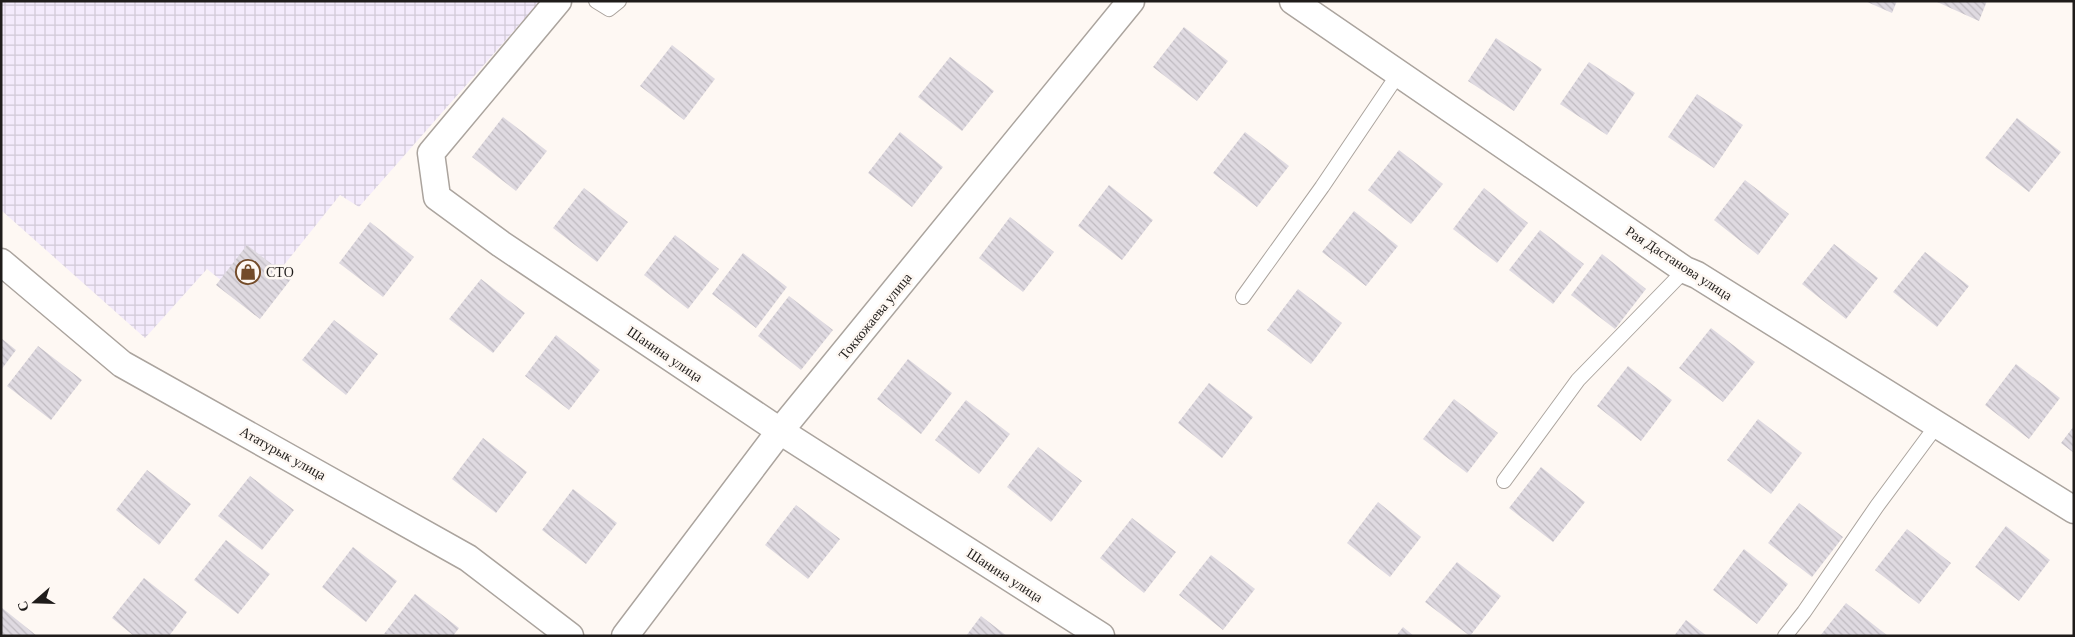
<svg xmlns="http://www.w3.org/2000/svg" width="2075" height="637" font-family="Georgia,serif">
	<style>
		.industrial { fill: url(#industrial-grid) }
		.building { fill: url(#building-back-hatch) }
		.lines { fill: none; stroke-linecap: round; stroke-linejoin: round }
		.lane-casing { stroke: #aba49e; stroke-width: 16 }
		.street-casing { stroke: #aba49e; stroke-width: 29 }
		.lane { stroke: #fff; stroke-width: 14 }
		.street { stroke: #fff; stroke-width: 26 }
		.labels { text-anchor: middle; stroke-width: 5; stroke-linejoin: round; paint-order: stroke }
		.street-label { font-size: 14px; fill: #1f1c1a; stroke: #fef8f3 }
		.poi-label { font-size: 14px; fill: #1f1c1a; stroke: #fef8f3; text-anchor: start }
	</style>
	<defs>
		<pattern id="industrial-grid" width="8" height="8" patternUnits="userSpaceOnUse" patternTransform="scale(1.25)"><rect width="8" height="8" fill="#f4ebfc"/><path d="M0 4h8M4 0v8" fill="none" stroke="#d1c9d7"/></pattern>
		<pattern id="building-back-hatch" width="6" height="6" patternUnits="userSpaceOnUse" patternTransform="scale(1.25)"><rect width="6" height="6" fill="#dfdae1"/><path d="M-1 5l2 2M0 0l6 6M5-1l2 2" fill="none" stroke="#bfbac0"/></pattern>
	</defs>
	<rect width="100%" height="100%" fill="#fef8f3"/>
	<path class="industrial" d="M1,1h539l-181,206 -19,-12 -88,110 -45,-36 -62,69 -144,-128z"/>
	<path class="building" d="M1865,1h32l-5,12z
		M1935,1h52l-8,20z
		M1184,27l44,34 -31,40 -44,-34z
		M1496,38l46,31 -28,42 -46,-30z
		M672,45l43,34 -31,41 -44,-34z
		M950,57l44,34 -32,40 -44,-34z
		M1589,62l46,31 -28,42 -47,-31z
		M1697,94l46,31 -29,43 -46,-31z
		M503,117l44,34 -31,40 -44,-34z
		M2017,118l44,34 -32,40 -44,-34z
		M900,132l43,35 -31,40 -44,-34z
		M1245,132l44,34 -32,41 -44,-34z
		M1399,150l44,34 -32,40 -43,-34z
		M1745,180l44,34 -31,41 -44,-35z
		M1109,185l44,35 -31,40 -44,-34z
		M584,188l44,34 -31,40 -44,-34z
		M1484,188l44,35 -31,40 -44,-34z
		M1354,211l44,35 -32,40 -44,-34z
		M1010,217l44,35 -31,40 -44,-34z
		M370,222l44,35 -31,40 -44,-34z
		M1540,230l44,34 -31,40 -44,-34z
		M675,235l44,34 -31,40 -44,-34z
		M1834,244l44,34 -32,41 -44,-35z
		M247,245l44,34 -31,40 -44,-34z
		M1925,252l44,34 -32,41 -44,-35z
		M743,253l44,34 -31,41 -44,-34z
		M1602,254l44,35 -31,40 -44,-34z
		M481,279l44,34 -32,40 -44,-34z
		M1298,289l44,34 -31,41 -44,-34z
		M789,296l44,34 -32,40 -43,-34z
		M334,320l44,34 -32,41 -44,-35z
		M1711,328l44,34 -32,40 -44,-34z
		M556,335l44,35 -31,40 -44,-34z
		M1,338l15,12 -15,20z
		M38,346l44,34 -31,40 -44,-34z
		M908,359l44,34 -31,41 -44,-35z
		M2016,364l44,34 -31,41 -44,-34z
		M1628,366l44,34 -31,41 -44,-35z
		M1209,383l44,34 -31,41 -44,-35z
		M1454,399l44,34 -31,40 -44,-34z
		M966,400l44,34 -31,40 -44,-34z
		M1758,419l44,34 -31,41 -44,-34z
		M2074,426v27l-13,-10z
		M483,438l44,34 -31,41 -44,-34z
		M1038,447l44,34 -31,41 -44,-35z
		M1541,467l44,35 -32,40 -44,-34z
		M147,470l44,34 -32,41 -43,-35z
		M250,476l44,34 -32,40 -44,-34z
		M573,489l44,34 -31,41 -44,-34z
		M1378,502l43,35 -31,40 -43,-34z
		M1799,503l44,34 -31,40 -44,-34z
		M796,505l44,34 -32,40 -43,-34z
		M1132,518l44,34 -32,41 -44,-35z
		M2006,526l44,34 -31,41 -44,-34z
		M1907,529l44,34 -32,41 -44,-34z
		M226,540l44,34 -32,40 -44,-34z
		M353,547l44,34 -31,41 -44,-35z
		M1744,549l44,35 -31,40 -44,-34z
		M1211,555l44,34 -32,41 -44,-35z
		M1457,562l44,34 -31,40 -45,-34z
		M144,578l43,34 -18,24h-35l-22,-18z
		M415,594l44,34 -6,8 -69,-2z
		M1846,603l42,33h-68z
		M1,607l36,29h-36z
		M981,616l26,20h-41z
		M1686,620l21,16h-33z
		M1403,627l11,9h-18z"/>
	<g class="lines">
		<defs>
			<path id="lane" d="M596,1l13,8 10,-8
				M1243,297l79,-110 77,-114
				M1504,481l74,-101 107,-110
				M1785,636l19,-24 73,-106 60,-81"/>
			<path id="street" d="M558,1l-127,152 6,44 64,47 279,187 321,205
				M1293,1l392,269 12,5 377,235
				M1,262l121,102 346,194 102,78
				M625,636l155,-205 351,-430"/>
		</defs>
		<use href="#lane" class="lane-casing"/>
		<use href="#street" class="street-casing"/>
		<use href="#lane" class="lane"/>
		<use href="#street" class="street"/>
	</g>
	<defs>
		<symbol id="shop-ring" viewBox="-11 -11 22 22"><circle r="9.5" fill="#fef8f3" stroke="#734b29" stroke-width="1.5"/><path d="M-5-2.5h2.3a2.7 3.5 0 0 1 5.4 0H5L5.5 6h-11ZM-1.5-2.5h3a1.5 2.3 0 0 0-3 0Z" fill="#734b29"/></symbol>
	</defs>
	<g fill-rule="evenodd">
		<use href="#shop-ring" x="234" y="258" width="28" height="28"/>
	</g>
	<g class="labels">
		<g class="street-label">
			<text transform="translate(1679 263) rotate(33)" y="5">Рая Дастанова улица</text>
			<text transform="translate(875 316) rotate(-51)" y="5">Токкожаева улица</text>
			<text transform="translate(665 354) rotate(34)" y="5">Шанина улица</text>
			<text transform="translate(283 453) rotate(29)" y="5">Ататурык улица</text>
			<text transform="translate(1005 575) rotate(33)" y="5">Шанина улица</text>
		</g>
		<g class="poi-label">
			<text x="266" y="277">СТО</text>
		</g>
	</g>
	<rect width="2075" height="637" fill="none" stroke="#1f1c1a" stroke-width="5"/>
	<g transform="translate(35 602) rotate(250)" stroke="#fef8f3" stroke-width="4" paint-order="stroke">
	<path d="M0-4L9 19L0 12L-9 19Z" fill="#1f1c1a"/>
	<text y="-8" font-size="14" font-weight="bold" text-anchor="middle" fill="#1f1c1a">С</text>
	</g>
</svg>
